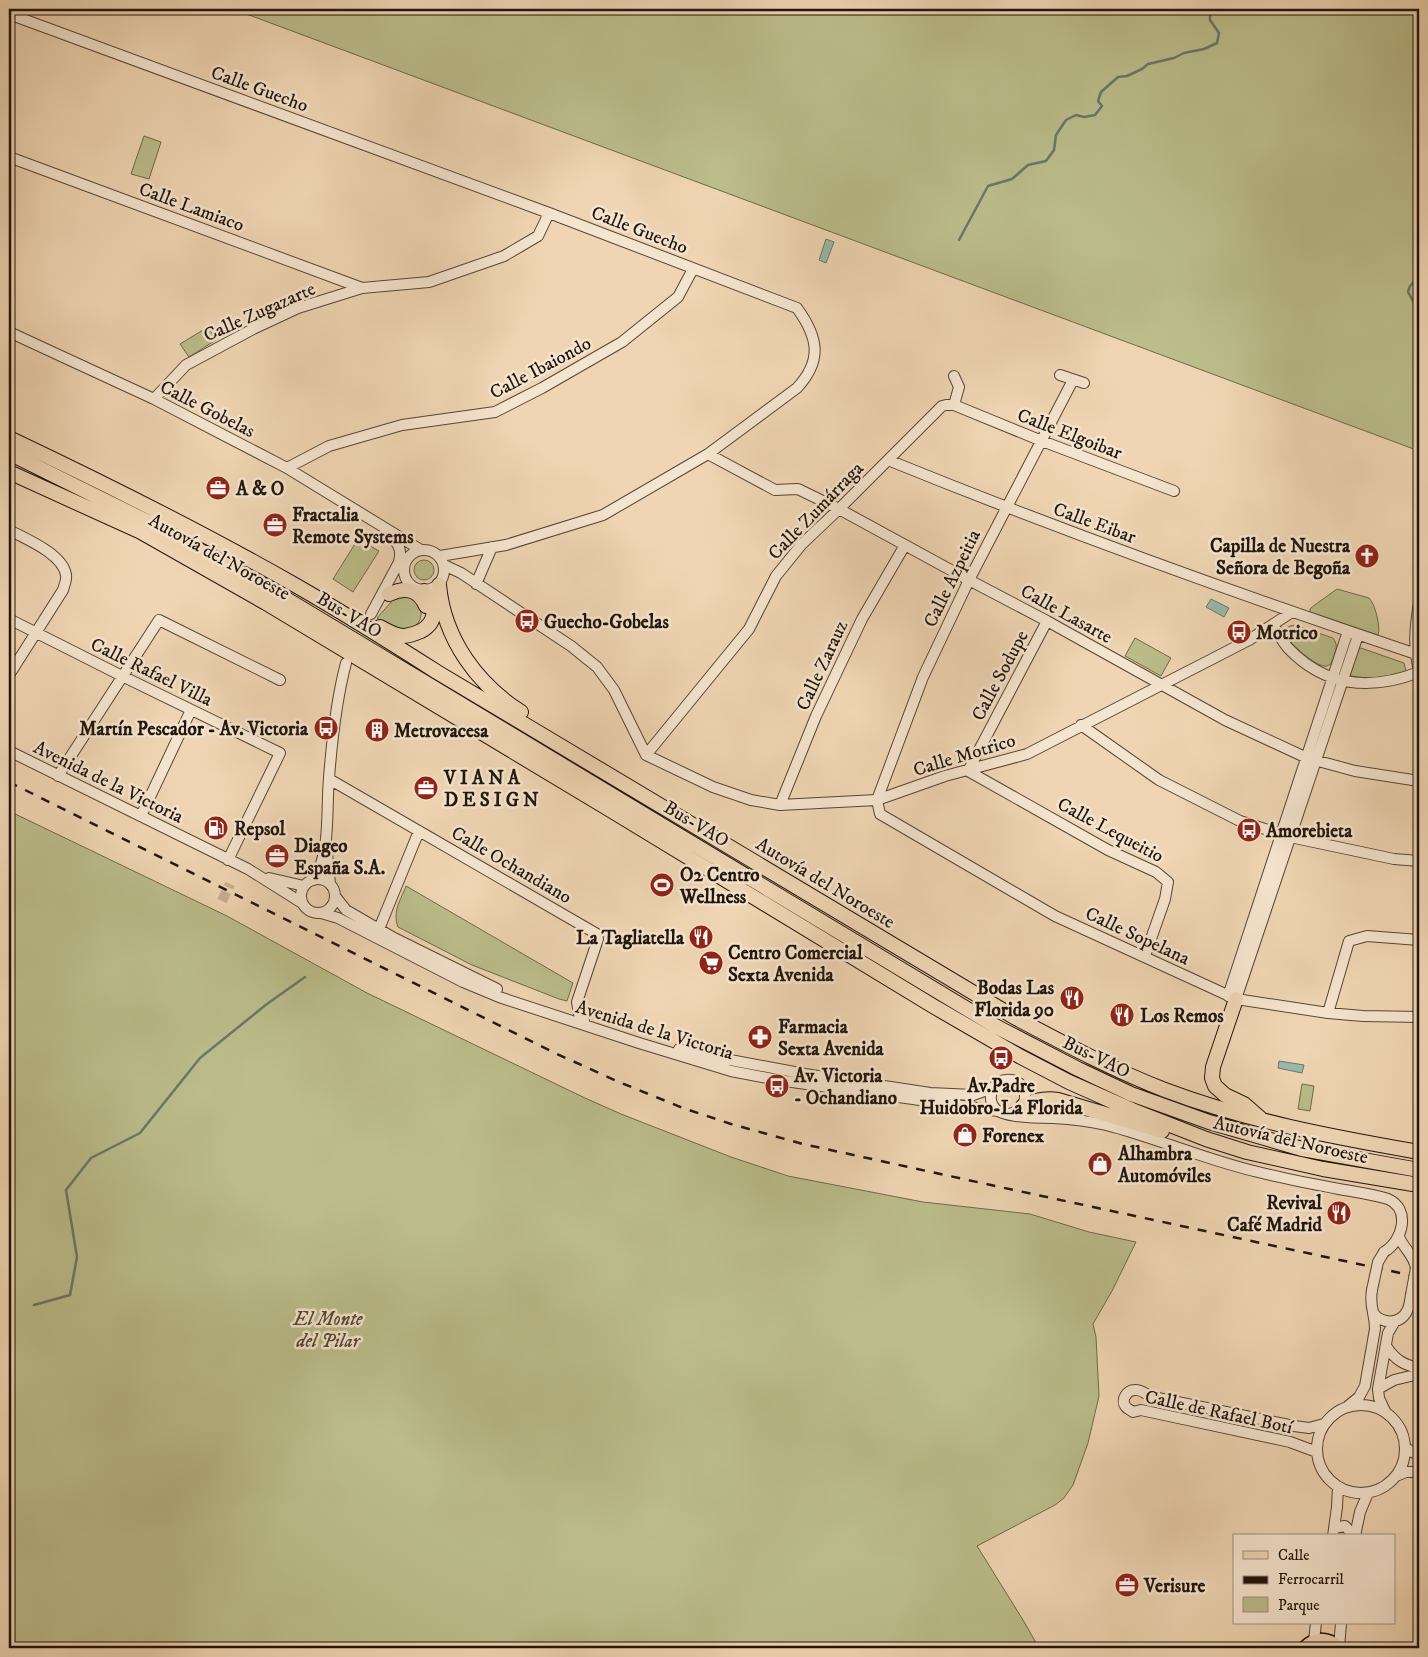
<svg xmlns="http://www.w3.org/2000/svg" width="1428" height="1657" font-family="'IM FELL DW Pica',serif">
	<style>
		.green { fill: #bbbd8b; stroke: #6e694c }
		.water { fill: #9ab9ab; stroke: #69776b }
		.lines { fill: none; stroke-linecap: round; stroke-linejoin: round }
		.stream { stroke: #69776b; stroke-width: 2.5 }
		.minor-tunnel { stroke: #c6af92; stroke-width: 10; stroke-dasharray: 10 5; stroke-linecap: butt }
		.minor-casing { stroke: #544536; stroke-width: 12 }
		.major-casing { stroke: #20150c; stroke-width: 15 }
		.highway-casing { stroke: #20150c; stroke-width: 16 }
		.minor { stroke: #f5e4ce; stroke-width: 10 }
		.major { stroke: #efd5b3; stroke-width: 12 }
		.highway { stroke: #efd5b3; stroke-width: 14 }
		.rail { stroke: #20150c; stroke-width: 2.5; stroke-dasharray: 9 9; stroke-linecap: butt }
		.minor-bridge-casing { stroke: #544536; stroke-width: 12; stroke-linecap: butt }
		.minor-bridge { stroke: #f5e4ce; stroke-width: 10 }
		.labels { text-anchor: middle; stroke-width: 5; stroke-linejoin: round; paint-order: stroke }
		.street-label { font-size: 19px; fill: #20150c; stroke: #f5e4ce }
		.poi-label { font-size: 19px; font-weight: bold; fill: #20150c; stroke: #f5e4ce; text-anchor: start }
		.park-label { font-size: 19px; font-style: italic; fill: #4e4732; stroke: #f5e4ce }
	</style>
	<rect width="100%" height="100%" fill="#efd5b3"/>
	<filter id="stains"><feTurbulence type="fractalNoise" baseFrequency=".004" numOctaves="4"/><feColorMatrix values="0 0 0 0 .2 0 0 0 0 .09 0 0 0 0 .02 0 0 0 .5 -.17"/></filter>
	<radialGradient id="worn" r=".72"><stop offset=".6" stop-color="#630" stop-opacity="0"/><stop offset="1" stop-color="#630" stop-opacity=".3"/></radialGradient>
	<path class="green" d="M233,9h1186v442z
		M144,136l17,6 -12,37 -18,-5z
		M208,327l8,13 -27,17 -9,-13z
		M358,539l21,12 -26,41 -20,-13z
		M414 570a10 10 0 1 1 20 0a10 10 0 1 1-20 0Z
		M1337,589l32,9c6,5 12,30 9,37l-68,-23v-3l2,-2z
		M402,596c32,2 21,47 -12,30 -5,-2 -9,-6 -13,-8l15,-17z
		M1295,625l38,13c7,8 1,17 -2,26 -3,1 -4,3 -7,2 -9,-1 -33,-21 -37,-29 -3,-4 -2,-4 -1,-8l4,-3z
		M1135,638l36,20 -10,18 -36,-20z
		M1361,648l43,15 2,8c-10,9 -41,8 -54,5l-2,-2 8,-25z
		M9,811l218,105 140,77 218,105 36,16 110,43 57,19 135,26 107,12 59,18 47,10 -24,49 -19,33 3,13 3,59 -11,47 -15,42 -9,13 -9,7 -78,41 46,74 16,28h-1030z
		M406,886l167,97 -6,18 -8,-2 -87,-34 -74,-38c-6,-15 3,-28 8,-41z
		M1302,1084l12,2 -4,25 -12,-2z"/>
	<path class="water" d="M826,239l8,3 -8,21 -7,-3z
		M1211,599l18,9 -5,9 -18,-10z
		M1279,1061l25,4 -2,8 -24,-5z"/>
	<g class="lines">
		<path class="stream" d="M959,240l29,-54 24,-7 16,-14 18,-4 8,-11 2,-15 10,-15 10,-5 8,2 11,-2 7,-9 -4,-5 3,-9 17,-15 9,-1 15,-7 6,-5 26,-6 10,-5 20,-4 13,-6 2,-10 -9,-13v-11
			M1419,276l-9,10 -2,6 5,9 6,4
			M34,1305l36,-10 7,-38 -11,-67 25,-32 49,-25 60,-75 67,-54 38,-27"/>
		<path class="minor-tunnel" d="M222,901l8,-17"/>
		<defs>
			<path id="minor" d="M9,14l540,199 248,95c21,29 26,52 0,80l-89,66 -105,61 -97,30 -66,11
				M9,157l353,131
				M9,332l145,67 133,69 134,82
				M1060,375l24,8
				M954,376l5,11 -5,18
				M1073,380l-104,200 -46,97 -46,123 3,14 175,102 181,83 92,14 35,3 56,1
				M154,399l32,-34 67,-36 45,-21 64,-20 67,-6 75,-26 34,-20 11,-23
				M708,454l67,36 23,-1 41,20 130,71 78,41 178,99 82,38 48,13 64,10
				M888,460c175,71 352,135 531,195
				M287,468l42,-22 73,-21 93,-13 47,-24 80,-46 56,-45 15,-28
				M9,530c17,9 54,24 57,45 1,5 -2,11 -3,15l-54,85
				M404 570a20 20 0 1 1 40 0a20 20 0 1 1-40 0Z
				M444,565l17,8 110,73 26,21 17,23 32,65
				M476,584l16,-37
				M1419,603c-4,24 -6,44 0,67
				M371,614l28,-52c3,-12 0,-17 -8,-26
				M9,619l113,57 158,77 -52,107
				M1047,621l-79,150 140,79 48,22 12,10 -3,17 -20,57
				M1273,625c5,8 9,16 15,23 37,39 83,43 131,24
				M1081,725l78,55 81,41 50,16 104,22 25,2
				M9,751l239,118 54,34
				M646,755l103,-126 27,-53 26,-32 37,-35 103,-103 4,-1h8l88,36 132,50
				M646,755l67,32 38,13 29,5 97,-5 68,-24 82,-22 222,-114 43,-28
				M58,776l101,-156 121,60
				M329,779l268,155 1,5 -21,63 2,12 5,7
				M780,805l36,-89 46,-97 43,-74
				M141,816l50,-106
				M327,853l3,31
				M269,878l35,8
				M301 896a17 17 0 1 1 34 0a17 17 0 1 1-34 0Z
				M314,880c17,-29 12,-69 15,-102 3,-39 7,-77 17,-115
				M335,896l11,14 48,28 103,51
				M321,913l17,5 125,64 36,15 140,46 92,28 47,9 220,31
				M379,929l40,-98
				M1228,996l120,-365
				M1236,999l122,-364
				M1328,1013l21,-72 18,-5 52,4
				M679,1049l30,7 96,18 125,19 43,2 20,-7
				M1008,1114c25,-3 21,-37 -2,-34 -15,1 -21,22 -8,31 5,3 12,4 18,5 13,2 24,2 37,2 18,1 36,3 53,7 51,13 100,35 152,47 27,7 54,12 81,17 16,3 33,5 49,10 23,10 15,42 -4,53
				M1399,1237c5,12 15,18 17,31l3,-1
				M1373,1313c9,11 27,12 34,-2 3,-5 3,-11 4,-16
				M1386,1346c9,14 18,19 33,22
				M1378,1389l16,-9 25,-6
				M1317 1449a44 44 0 1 1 88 0a44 44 0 1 1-88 0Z
				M1348,1406l11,-9 6,-11 10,-57c0,-17 -6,-22 -3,-39
				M1386,1413l-7,-15 -1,-9 10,-56 7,-12
				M1405,1447l5,4 9,4
				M1317,1452l-27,-10 -149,-32 -8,2c-1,-1 -7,-4 -7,-5 -6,-7 1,-17 9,-17 5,-1 12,5 18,7l141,29 15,2 15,-4
				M1396,1476l10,-4h13
				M1334,1528l11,-2 9,10
				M1333,1536l4,-29 1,-20
				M1355,1536l5,-24 8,-19
				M1314,1641l2,-18
				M1339,1648l2,-25"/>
			<path id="major" d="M1304,1648c11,-11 24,-11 35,0"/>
			<path id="highway" d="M9,438c97,46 193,94 286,147 49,28 95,57 142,87l577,345c49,26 99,53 151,73 82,31 168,47 254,62
				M9,453l139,69 125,69 724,436 81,42 53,25 78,28 93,27 117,21
				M9,472l132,60 125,71 346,208 321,195 88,51 48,25 63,28 74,29 41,13 76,17 96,16
				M439,585c5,54 38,99 82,127
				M389,594c16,-7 29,-6 37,12
				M380,627c7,4 14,8 22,9 7,0 12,-2 19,-5 18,-10 14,-26 3,-40
				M1236,999l-23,68 -1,11 3,8 10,9 19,9 16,14
				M1023,1106c12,-6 22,-8 35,-6l104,31"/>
		</defs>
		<use href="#minor" class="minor-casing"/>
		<use href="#major" class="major-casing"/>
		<use href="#highway" class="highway-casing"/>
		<use href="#minor" class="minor"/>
		<use href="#major" class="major"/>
		<use href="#highway" class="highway"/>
		<path class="rail" d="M9,782l548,272 62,28 64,26 48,16 72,20 197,43 419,90"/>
		<defs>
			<path id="minor-bridge" d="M1372,1290l6,-28 6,-10
				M1411,1295l5,-27"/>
		</defs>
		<use href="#minor-bridge" class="minor-bridge-casing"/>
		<use href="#minor-bridge" class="minor-bridge"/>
	</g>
	<defs>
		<symbol id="office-disc" viewBox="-11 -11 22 22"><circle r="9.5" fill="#8f2418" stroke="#f5e4ce"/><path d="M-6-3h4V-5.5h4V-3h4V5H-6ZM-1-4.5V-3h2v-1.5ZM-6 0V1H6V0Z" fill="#fff"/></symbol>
		<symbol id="church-disc" viewBox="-11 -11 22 22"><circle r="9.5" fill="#8f2418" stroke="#f5e4ce"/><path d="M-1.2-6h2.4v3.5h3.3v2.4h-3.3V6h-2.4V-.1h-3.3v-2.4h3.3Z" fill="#fff"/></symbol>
		<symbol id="bus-disc" viewBox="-11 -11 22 22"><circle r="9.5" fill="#8f2418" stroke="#f5e4ce"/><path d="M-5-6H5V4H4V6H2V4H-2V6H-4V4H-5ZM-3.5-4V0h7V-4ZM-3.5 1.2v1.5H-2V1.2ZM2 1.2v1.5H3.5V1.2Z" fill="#fff"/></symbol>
		<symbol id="building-disc" viewBox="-11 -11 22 22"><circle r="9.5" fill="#8f2418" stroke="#f5e4ce"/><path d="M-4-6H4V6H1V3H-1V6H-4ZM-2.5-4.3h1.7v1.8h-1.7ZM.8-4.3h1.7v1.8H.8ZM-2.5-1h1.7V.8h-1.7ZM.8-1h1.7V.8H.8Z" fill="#fff"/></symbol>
		<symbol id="fuel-disc" viewBox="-11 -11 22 22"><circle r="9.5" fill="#8f2418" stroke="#f5e4ce"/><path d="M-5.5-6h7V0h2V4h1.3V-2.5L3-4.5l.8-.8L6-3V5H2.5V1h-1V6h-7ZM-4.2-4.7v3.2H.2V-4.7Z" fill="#fff"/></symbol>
		<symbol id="stadium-disc" viewBox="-11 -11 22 22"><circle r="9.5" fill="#8f2418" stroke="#f5e4ce"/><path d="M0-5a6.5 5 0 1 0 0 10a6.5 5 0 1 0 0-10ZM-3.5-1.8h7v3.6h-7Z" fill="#fff"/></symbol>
		<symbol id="restaurant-disc" viewBox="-11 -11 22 22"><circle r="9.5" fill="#8f2418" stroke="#f5e4ce"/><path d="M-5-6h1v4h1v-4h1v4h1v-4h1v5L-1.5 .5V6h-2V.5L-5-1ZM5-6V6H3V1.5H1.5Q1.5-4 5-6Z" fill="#fff"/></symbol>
		<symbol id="supermarket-disc" viewBox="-11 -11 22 22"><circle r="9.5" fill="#8f2418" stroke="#f5e4ce"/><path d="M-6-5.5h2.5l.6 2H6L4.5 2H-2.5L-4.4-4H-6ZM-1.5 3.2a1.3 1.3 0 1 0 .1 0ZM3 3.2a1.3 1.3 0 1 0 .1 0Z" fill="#fff"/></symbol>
		<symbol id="pharmacy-disc" viewBox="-11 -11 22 22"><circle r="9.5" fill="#8f2418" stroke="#f5e4ce"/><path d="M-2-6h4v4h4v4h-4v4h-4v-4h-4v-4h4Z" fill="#fff"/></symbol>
		<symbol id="shop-disc" viewBox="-11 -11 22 22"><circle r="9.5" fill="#8f2418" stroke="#f5e4ce"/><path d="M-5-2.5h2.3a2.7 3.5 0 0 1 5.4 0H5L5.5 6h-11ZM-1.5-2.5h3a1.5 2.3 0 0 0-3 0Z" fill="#fff"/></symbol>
	</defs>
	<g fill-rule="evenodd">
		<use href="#office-disc" x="204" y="474" width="28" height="28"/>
		<use href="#office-disc" x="261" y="511" width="28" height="28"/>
		<use href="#church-disc" x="1353" y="542" width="28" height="28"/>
		<use href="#bus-disc" x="513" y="607" width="28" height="28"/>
		<use href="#bus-disc" x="1225" y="618" width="28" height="28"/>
		<use href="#bus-disc" x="312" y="714" width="28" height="28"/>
		<use href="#building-disc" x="363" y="716" width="28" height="28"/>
		<use href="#office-disc" x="412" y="774" width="28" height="28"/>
		<use href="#fuel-disc" x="202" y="814" width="28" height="28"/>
		<use href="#bus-disc" x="1235" y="816" width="28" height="28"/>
		<use href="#office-disc" x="263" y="842" width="28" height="28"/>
		<use href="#stadium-disc" x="648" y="871" width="28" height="28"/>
		<use href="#restaurant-disc" x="687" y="923" width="28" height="28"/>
		<use href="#supermarket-disc" x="697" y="949" width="28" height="28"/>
		<use href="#restaurant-disc" x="1058" y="984" width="28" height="28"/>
		<use href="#restaurant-disc" x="1108" y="1001" width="28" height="28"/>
		<use href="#pharmacy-disc" x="746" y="1023" width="28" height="28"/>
		<use href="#bus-disc" x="987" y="1044" width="28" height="28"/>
		<use href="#bus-disc" x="763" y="1072" width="28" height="28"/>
		<use href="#shop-disc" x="951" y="1121" width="28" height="28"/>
		<use href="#shop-disc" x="1086" y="1150" width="28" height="28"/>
		<use href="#restaurant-disc" x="1325" y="1199" width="28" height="28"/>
		<use href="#office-disc" x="1113" y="1571" width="28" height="28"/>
	</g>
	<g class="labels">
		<g class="street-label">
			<text transform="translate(260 88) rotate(20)" y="7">Calle Guecho</text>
			<text transform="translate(192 206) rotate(20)" y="7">Calle Lamiaco</text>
			<text transform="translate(640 229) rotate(21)" y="7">Calle Guecho</text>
			<text transform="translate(259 311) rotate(-24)" y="7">Calle Zugazarte</text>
			<text transform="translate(540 367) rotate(-28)" y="7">Calle Ibaiondo</text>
			<text transform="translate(208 408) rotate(27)" y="7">Calle Gobelas</text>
			<text transform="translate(1070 433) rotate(21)" y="7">Calle Elgoibar</text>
			<text transform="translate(815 510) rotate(-46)" y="7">Calle Zumárraga</text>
			<text transform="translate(1095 522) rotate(20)" y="7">Calle Eibar</text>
			<text transform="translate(220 556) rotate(29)" y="7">Autovía del Noroeste</text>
			<text transform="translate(951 578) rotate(-64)" y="7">Calle Azpeitia</text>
			<text transform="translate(1067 613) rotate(29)" y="7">Calle Lasarte</text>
			<text transform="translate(350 614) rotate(31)" y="7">Bus-VAO</text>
			<text transform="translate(821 665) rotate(-65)" y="7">Calle Zarauz</text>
			<text transform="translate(152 671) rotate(26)" y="7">Calle Rafael Villa</text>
			<text transform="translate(999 675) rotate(-62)" y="7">Calle Sodupe</text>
			<text transform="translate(964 754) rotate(-17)" y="7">Calle Motrico</text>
			<text transform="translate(109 781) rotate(26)" y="7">Avenida de la Victoria</text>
			<text transform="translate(697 823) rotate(31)" y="7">Bus-VAO</text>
			<text transform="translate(1111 829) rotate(28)" y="7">Calle Lequeitio</text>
			<text transform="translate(512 864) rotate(30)" y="7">Calle Ochandiano</text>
			<text transform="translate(826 882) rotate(31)" y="7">Autovía del Noroeste</text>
			<text transform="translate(1138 935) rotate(25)" y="7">Calle Sopelana</text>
			<text transform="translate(655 1029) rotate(17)" y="7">Avenida de la Victoria</text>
			<text transform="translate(1097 1056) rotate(26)" y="7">Bus-VAO</text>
			<text transform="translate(1291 1139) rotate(13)" y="7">Autovía del Noroeste</text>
			<text transform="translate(1219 1411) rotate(12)" y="7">Calle de Rafael Botí</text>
		</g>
		<g class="poi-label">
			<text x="236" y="495">A &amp; O</text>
			<text x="292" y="521">Fractalia<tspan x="292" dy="22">Remote Systems</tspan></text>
			<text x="1350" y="552" text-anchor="end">Capilla de Nuestra<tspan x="1350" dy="22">Señora de Begoña</tspan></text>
			<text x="544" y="628">Guecho-Gobelas</text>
			<text x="1256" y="639">Motrico</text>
			<text x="308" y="735" text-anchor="end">Martín Pescador - Av. Victoria</text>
			<text x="394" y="737">Metrovacesa</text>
			<text x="444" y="784">V I A N A<tspan x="444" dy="22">D E S I G N</tspan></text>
			<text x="234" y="835">Repsol</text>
			<text x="1266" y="837">Amorebieta</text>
			<text x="294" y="852">Diageo<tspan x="294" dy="22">España S.A.</tspan></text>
			<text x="680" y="881">O2 Centro<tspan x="680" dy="22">Wellness</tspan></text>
			<text x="684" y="944" text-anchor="end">La Tagliatella</text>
			<text x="728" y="959">Centro Comercial<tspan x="728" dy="22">Sexta Avenida</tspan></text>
			<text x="1054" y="994" text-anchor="end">Bodas Las<tspan x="1054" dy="22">Florida 90</tspan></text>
			<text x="1140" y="1022">Los Remos</text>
			<text x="778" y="1033">Farmacia<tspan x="778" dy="22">Sexta Avenida</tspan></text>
			<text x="794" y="1082">Av. Victoria<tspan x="794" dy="22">- Ochandiano</tspan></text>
			<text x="1001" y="1092" text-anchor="middle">Av.Padre<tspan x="1001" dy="22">Huidobro-La Florida</tspan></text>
			<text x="982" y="1142">Forenex</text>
			<text x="1118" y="1160">Alhambra<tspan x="1118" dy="22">Automóviles</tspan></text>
			<text x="1322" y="1209" text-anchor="end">Revival<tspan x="1322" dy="22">Café Madrid</tspan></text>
			<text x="1144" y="1592">Verisure</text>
		</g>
		<g class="park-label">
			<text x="328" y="1325">El Monte<tspan x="328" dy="22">del Pilar</tspan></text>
		</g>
	</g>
	<rect width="1428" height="1657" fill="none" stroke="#efd5b3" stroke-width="30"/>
	<rect x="10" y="10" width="1408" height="1637" fill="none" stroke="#20150c" stroke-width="2.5"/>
	<rect x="15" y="15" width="1398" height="1627" fill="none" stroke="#20150c"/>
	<rect x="1233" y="1534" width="162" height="90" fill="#f5e4ce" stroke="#a09180"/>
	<rect x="1243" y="1551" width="25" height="8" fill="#efd5b3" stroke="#a09180"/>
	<text x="1278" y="1560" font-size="15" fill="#20150c">Calle</text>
	<rect x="1243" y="1576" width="25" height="8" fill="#20150c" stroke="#a09180"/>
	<text x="1278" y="1584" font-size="15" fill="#20150c">Ferrocarril</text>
	<rect x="1243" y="1597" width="25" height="15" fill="#bbbd8b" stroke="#a09180"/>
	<text x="1278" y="1610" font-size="15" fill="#20150c">Parque</text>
	<rect width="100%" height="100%" filter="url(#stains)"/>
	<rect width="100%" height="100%" fill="url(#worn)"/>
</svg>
